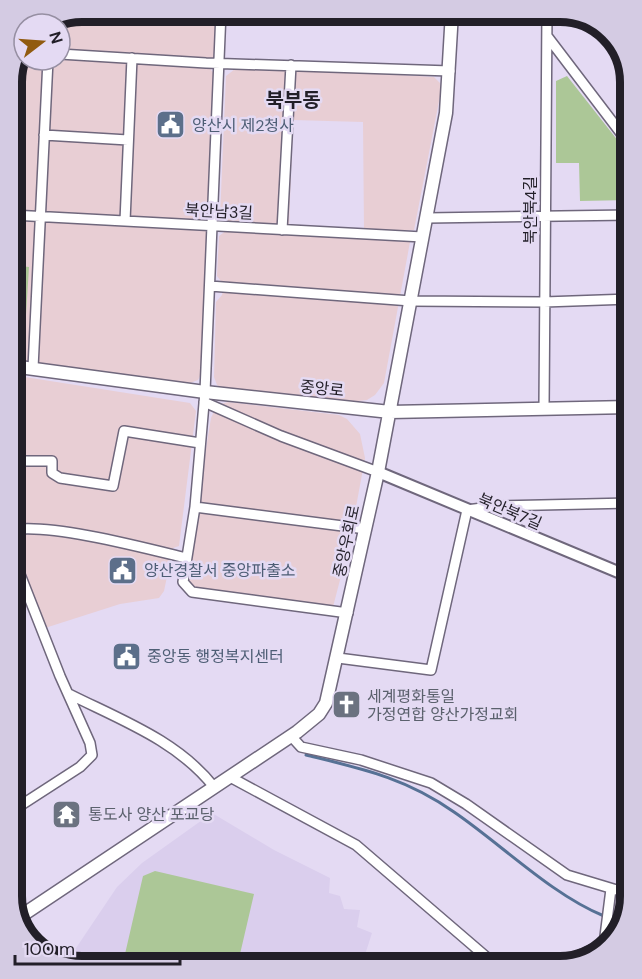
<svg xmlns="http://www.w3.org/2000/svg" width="642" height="979" font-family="'DM Sans','Noto Sans KR',sans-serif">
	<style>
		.commercial { fill: #e8ced4 }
		.built { fill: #daceed }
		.green { fill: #acc797 }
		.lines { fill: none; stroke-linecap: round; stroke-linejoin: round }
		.stream { stroke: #567195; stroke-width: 3 }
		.minor-casing { stroke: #6f677c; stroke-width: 12 }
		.tertiary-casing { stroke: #6f677c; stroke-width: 14 }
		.secondary-casing { stroke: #6f677c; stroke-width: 15 }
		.minor { stroke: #fff; stroke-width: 9 }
		.tertiary { stroke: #fff; stroke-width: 10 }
		.secondary { stroke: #fff; stroke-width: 12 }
		.labels { text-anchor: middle; stroke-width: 5; stroke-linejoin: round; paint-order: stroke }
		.service-label { font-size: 16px; fill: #4e5e75; stroke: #e4daf3; text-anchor: start }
		.street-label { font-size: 16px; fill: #221f28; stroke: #e4daf3 }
		.worship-label { font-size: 16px; fill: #5b616d; stroke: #e4daf3; text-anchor: start }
		.quarter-label { font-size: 20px; font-weight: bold; fill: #221f28; stroke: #e4daf3 }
		.rim { fill: none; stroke: #221f28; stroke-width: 8 }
	</style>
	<rect width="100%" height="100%" fill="#e4daf3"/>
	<path class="commercial" d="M82,12h137l-1,43 -7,6v9l5,6 -6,137 -6,6 -1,9 6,7 -8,139 -3,6 -8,3 -178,-23v-283l12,-24v7h36v-36h-9z
		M235,69h68l131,8 6,6v13l-26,134 -50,1 -1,-109 -70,-2 -4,106 -65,-4 -4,-5 6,-141z
		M227,230l183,12 -26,141 -9,12 -8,5 -17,2 -125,-12 -8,-5 -3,-8 2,-75 6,-7 2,-10 -7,-9 2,-40z
		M12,375l178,28 6,8 -17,135 -6,2 -9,43 -5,7 -39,6 -75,24 -33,-83z
		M228,402l111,13 8,4 13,15 5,24 -16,87 -16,62 -139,-20 -8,-6 15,-77 -3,-6 13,-80 6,-13z"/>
	<path class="built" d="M212,813l62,37 56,28 -1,15 11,3 4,13 16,1 -3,17 15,6 -11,34h-283l-12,-4 51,-76 25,-24z"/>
	<path class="green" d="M567,76l63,80v44l-50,1 -1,-38h-23v-82z
		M12,265l17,2 -3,48 -14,-12z
		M155,871l99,23 -17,73h-115l21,-91z
		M473,950l17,17h-34l2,-9z"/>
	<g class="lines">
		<path class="stream" d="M306,755c57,14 100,23 148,57 47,32 98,83 150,104
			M611,918l12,4"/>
		<defs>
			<path id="minor" d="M221,12l-16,380 -10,115 -12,75 9,10 156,21
				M547,36l83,109
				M60,54l146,9 244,8
				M44,135l84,5
				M12,215l411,22
				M427,218l203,-3
				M125,221l7,-163
				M282,230l9,-165
				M210,286l201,15 133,1 86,-3
				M33,368l15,-308
				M204,402l77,34 97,36
				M544,408l3,-396
				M12,461h40v12l8,5 53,8 11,-55 76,12
				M195,507l171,22
				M12,530c38,-7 133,18 174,28
				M338,658l93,12 36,-160 30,-4 133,-3
				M69,694c52,26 109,47 145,93
				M291,736l10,11 60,13 70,23 35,21 101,71 63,19
				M230,777l126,68 142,122
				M12,811l68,-44 12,-12 -2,-12 -30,-67 -48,-122
				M554,967l50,-23 7,-55"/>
			<path id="tertiary" d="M378,472l252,105"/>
			<path id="secondary" d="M12,366l193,26 185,20 240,-5
				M18,918l279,-186 22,-18 7,-11 52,-231 68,-359 6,-101"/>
		</defs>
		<use href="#minor" class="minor-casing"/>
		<use href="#tertiary" class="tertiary-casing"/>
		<use href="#secondary" class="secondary-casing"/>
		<use href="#minor" class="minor"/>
		<use href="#tertiary" class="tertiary"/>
		<use href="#secondary" class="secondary"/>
	</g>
	<defs>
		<symbol id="civic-square" viewBox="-11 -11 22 22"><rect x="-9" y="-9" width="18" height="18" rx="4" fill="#5c6f8a" stroke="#e4daf3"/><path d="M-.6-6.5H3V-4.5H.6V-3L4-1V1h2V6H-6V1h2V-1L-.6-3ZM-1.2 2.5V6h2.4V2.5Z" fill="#fff"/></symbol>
		<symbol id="church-square" viewBox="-11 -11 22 22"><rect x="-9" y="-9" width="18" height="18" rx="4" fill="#6b7280" stroke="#e4daf3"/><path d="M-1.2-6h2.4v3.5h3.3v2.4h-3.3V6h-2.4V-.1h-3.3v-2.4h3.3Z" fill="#fff"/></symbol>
		<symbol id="temple-square" viewBox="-11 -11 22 22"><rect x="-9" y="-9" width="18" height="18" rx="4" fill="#6b7280" stroke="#e4daf3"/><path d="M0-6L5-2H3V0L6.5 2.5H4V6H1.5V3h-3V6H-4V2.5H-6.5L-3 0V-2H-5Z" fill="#fff"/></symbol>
	</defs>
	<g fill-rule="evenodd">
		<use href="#civic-square" x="154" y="108" width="33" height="33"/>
		<use href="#civic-square" x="106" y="554" width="33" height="33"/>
		<use href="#civic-square" x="110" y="640" width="33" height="33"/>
		<use href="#church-square" x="330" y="688" width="33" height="33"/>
		<use href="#temple-square" x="50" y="798" width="33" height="33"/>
	</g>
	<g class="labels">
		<g class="service-label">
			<text x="192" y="131">양산시 제2청사</text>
			<text x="144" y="576">양산경찰서 중앙파출소</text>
			<text x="147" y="662">중앙동 행정복지센터</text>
		</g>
		<g class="street-label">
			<text transform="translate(530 210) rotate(-90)" y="6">북안북4길</text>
			<text transform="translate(219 211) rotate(3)" y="6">북안남3길</text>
			<text transform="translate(322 388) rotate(6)" y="6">중앙로</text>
			<text transform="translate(510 511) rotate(23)" y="6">북안북7길</text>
			<text transform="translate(346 541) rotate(-78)" y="6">중앙우회로</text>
		</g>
		<g class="worship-label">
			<text x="367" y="702">세계평화통일<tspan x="367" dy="18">가정연합 양산가정교회</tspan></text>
			<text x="88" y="820">통도사 양산 포교당</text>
		</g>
		<g class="quarter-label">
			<text x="293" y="107">북부동</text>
		</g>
	</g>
	<path d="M0 0H642V979H0ZM82 22H560A60 60 0 0 1 620 82V896A60 60 0 0 1 560 956H82A60 60 0 0 1 22 896V82A60 60 0 0 1 82 22Z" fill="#d4cbe3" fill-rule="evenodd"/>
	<path class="rim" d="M82 22H560A60 60 0 0 1 620 82V896A60 60 0 0 1 560 956H82A60 60 0 0 1 22 896V82A60 60 0 0 1 82 22Z"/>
	<g transform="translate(42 42) rotate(73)"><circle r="28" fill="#e4daf3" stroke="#968fa2" stroke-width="1.5"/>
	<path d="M0-4.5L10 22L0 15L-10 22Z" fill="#915b10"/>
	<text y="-9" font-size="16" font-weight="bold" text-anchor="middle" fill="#221f28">N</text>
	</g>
	<path d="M15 955v9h165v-9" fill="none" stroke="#221f28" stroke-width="3"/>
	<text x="24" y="955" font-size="18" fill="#221f28" stroke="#e4daf3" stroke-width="4.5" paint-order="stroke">100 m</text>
</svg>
